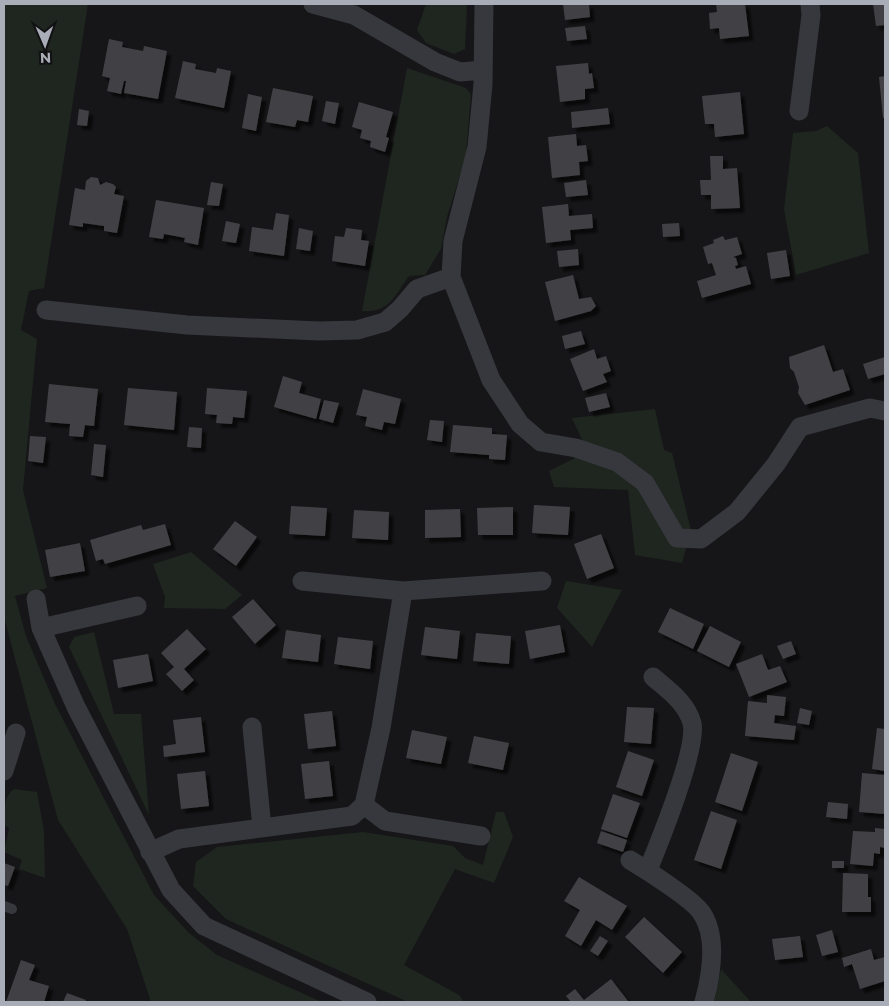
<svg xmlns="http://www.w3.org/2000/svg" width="889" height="1006" font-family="Montserrat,sans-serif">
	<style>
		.green { fill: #1e261f }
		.building { fill: #404145; filter: url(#shadow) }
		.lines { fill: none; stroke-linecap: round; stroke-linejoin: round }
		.lane { stroke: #37383d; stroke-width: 10 }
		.street { stroke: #37383d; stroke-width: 19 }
	</style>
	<defs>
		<filter id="shadow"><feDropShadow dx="4.5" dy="4.5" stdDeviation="1" flood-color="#0009"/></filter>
	</defs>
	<rect width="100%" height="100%" fill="#161618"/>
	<path class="green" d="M4,4h84l-44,284 -15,3 -8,39 16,9 -14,151 24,98 -32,8 11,40 29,68 99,191 35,38 28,22 105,47h-171l-24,-73 -69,-109 -54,-203z
		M426,4h41l-2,45 -11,5 -28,-11 -9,-13z
		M407,68l59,20 5,6 -5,62 -19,61 -6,32 -16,26 -16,1c-15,20 -19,37 -47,35z
		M827,126l31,27 11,100 -73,22 -12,-66 9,-76 23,-2z
		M655,409l9,41 8,3 19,77 -9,33 -47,-8 -7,-65 -74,-3 -5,-16 26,-13 8,-16 -11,-24z
		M191,552l51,43 -17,14 -61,-1 1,-11 -12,-33z
		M566,581l56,9 -30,57 -35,-39z
		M94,632l20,82h27l8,101 -80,-168 5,-10z
		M14,789l23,3 7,39 1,47 -26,-9 3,-9 -18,-8 5,-24 -5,-3c0,-12 -1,-29 10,-36z
		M496,812h8l9,25 -19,46 -39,-14 -51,96 55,30 5,7h-56l-182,-83 -33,-33 3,-24 21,-15 146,-15 90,14 12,12 18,7z
		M721,969l30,33h-37z"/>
	<path class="building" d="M563,4h26l1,13 -25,3z
		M716,4h29l4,32 -29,3 -1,-11 -9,1 -1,-16 8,-1z
		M873,4h12v21l-9,1z
		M585,26l2,13 -20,2 -2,-13z
		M109,39l14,3 -1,5 21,4 1,-5 23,5 -9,48 -34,-6 2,-12h-2l-3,13 -14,-3 3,-13 -8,-2z
		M183,61l13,3 -1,5 21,4 1,-5 14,3 -7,37 -49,-10z
		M588,63l1,11 3,-1 2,15 -9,1v10l-25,3 -4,-36z
		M885,76v42h-2l-4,-41z
		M273,88l40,8 -5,26 -11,-2 -2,7 -29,-5z
		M740,92l4,42 -29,3 -1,-13h-9l-3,-28z
		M248,94l14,3 -6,34 -14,-3z
		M326,101l13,2 -4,21 -13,-3z
		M359,102l34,10 -7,25 3,1 -4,14 -15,-5 1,-6 -11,-3 2,-8 -10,-3z
		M608,108l2,16 -38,4 -1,-16z
		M79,109l10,2 -2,15 -10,-1z
		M576,134l1,12 9,-1 2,16 -9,1 1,13 -28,3 -4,-41z
		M710,156h13v13l14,-1 3,40 -29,1v-14h-10l-1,-15h11z
		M91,177l7,1 2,7 6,-3 7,2 3,3 -2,7 10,2 -7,37 -13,-2v-5l-21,-3v4l-14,-2 6,-37 10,2 1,-9z
		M586,180l2,15 -22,2 -2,-14z
		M211,182l12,2 -4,22 -12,-1z
		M156,200l48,8 -6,37 -14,-3 1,-4 -10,-2 -11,-2 -1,5 -14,-2z
		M568,204l1,12 23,-2 1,14 -23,2 1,10 -25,3 -4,-36z
		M276,213l13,2 -5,41 -35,-5 3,-24 21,3z
		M226,221l14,3 -4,19 -14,-2z
		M679,223l1,13 -17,1 -1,-13z
		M299,228l14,3 -3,20 -14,-2z
		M346,228l16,2 -1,10 8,1 -4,25 -33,-5 3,-25 9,1z
		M723,236l2,4 12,-3 5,17 -9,3 3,1 2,7 -3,1 1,3 10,-3 5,18 -49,14 -5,-17 19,-6 -4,-12 -4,1 -5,-17 11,-4 -1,-3z
		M578,249l1,16 -20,2 -2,-16z
		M786,250l4,26 -19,3 -4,-26z
		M573,275l6,24 12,-2 5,9 -5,5 -36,10 -10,-39z
		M581,331l4,13 -20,5 -3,-13z
		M824,345l9,27 10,-3 7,21 -45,15 -7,-12 1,-6 -5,-15 -4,-4 -1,-11z
		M594,349l3,10 9,-3 5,15 -8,3 4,8 -24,9 -13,-32z
		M885,357v17l-17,5 -5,-15z
		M283,376l19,6 -3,11 22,6 -5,20 -42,-12z
		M49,384l49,5 -4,37 -9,-1 -2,12 -14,-1 1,-12 -25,-2z
		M128,388l49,4 -3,38 -50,-5z
		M207,388l40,3 -3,27 -11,-1 -1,7 -16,-1 1,-8 -12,-1z
		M363,389l38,10 -6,25 -11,-2 -2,8 -17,-4 2,-9 -11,-2z
		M606,393l4,14 -21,5 -4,-14z
		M324,400l15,3 -6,20 -14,-4z
		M430,420l14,1 -2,21 -15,-2z
		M453,425l39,3v6l15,1 -2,25 -16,-1v-4l-39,-3z
		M189,427l13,1 -1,20 -14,-1z
		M30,436l16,1 -3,26 -15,-2z
		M94,444l12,1 -3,32 -12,-2z
		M534,505l36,2 -2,28 -36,-2z
		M291,506l36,2 -2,28 -36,-2z
		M513,507v28h-35l-1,-27z
		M460,509l1,28 -36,1v-28z
		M354,510l35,2 -1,28 -36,-2z
		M235,521l22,16 -21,29 -23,-17z
		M165,524l6,21 -66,19 -2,-5 -7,2 -6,-21 51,-15 2,5z
		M601,534l13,34 -27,11 -13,-35z
		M80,543l5,28 -35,6 -5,-27z
		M253,599l23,26 -21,19 -23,-27z
		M670,608l34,16 -11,25 -35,-17z
		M560,625l5,27 -35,7 -5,-28z
		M710,626l31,16 -12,25 -32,-16z
		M425,627l35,4 -3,28 -36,-4z
		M187,629l19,20 -22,20 10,11 -12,11 -16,-17 8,-7 -13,-14z
		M286,630l35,5 -3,27 -36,-4z
		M476,633l35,3 -2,28 -36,-3z
		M338,637l35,4 -3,28 -36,-5z
		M791,641l5,13 -13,5 -6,-13z
		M148,654l5,27 -35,7 -5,-28z
		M762,654l6,16 12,-4 7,16 -38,15 -13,-33z
		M767,695l19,2 -2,19 -9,-1 -1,8 22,3 -2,14 -49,-4 3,-35 19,2z
		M627,707l27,1 -3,36 -27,-2z
		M800,708l12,3 -3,14 -12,-2z
		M332,711l4,35 -28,3 -4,-35z
		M201,717l4,35 -41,5 -1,-11 13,-2 -3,-24z
		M877,728l8,1v42l-13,-2z
		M412,730l35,7 -6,27 -35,-6z
		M474,736l35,7 -6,27 -35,-7z
		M628,751l26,9 -12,36 -26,-9z
		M731,753l27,9 -16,49 -27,-9z
		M329,761l4,35 -28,3 -4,-35z
		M205,771l4,35 -28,3 -4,-35z
		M862,773l23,2v39l-26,-2z
		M613,794l27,9 -13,35 -26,-9z
		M828,802l20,2 -1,15 -21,-2z
		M711,811l26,9 -16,49 -27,-9z
		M875,828l10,1v19l-5,-1v7l-6,-1 -1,13 -23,-2 3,-33 22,1z
		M601,831l26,9 -4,12 -26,-9z
		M832,861h12v7h-12z
		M4,863l11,4 -7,19 -4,-1z
		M843,873l25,1v23h3v15h-29z
		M579,877l48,29 -15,24 -16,-10 -15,26 -16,-10 15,-26 -16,-9z
		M644,917l38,35 -19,21 -38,-36z
		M832,930l6,22 -16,4 -6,-21z
		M600,936l8,5 -10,15 -8,-5z
		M800,936l3,21 -28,3 -3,-21z
		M871,949l3,11 11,-3v24l-25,8 -8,-25 -8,3 -2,-9z
		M21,960l14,5 -6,15 20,6 -5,16h-38z
		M611,979l17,22 -3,1h-54l-5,-6 9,-7 9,11z
		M67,993l19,7 -1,2h-22z"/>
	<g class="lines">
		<path class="lane" d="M4,906l8,3"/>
		<path class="street" d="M313,4l41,11 81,47 25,10 23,-2
			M484,4l-1,80 -6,63 -24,94 -2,36 40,103 29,44 21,18 35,6 41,14 28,21 32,55 24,1 36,-27 39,-48 24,-37 70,-19 15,3
			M799,111l12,-96 -1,-11
			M46,310l141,15 132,6 38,-1 28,-8 15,-13 17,-20 34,-12
			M302,581l101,10 139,-10
			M36,599l5,29 35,79 95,183 33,36 163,76
			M41,628l96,-22
			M252,727l10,101
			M4,771l12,-38
			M364,805l21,16 96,15
			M150,852l29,-13 173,-23 12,-11 17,-77 22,-137
			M630,860c15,9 62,39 71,52 17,24 10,64 3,90
			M648,870c11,-27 50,-122 44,-147 -6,-21 -24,-33 -39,-46"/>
	</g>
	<rect width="889" height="1006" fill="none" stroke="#a8adb8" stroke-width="10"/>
	<g transform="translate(45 45) rotate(178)" stroke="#111113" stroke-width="4" paint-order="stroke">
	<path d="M0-4L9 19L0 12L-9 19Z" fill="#a8adb8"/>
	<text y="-8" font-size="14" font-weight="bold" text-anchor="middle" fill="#a8adb8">N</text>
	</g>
</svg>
